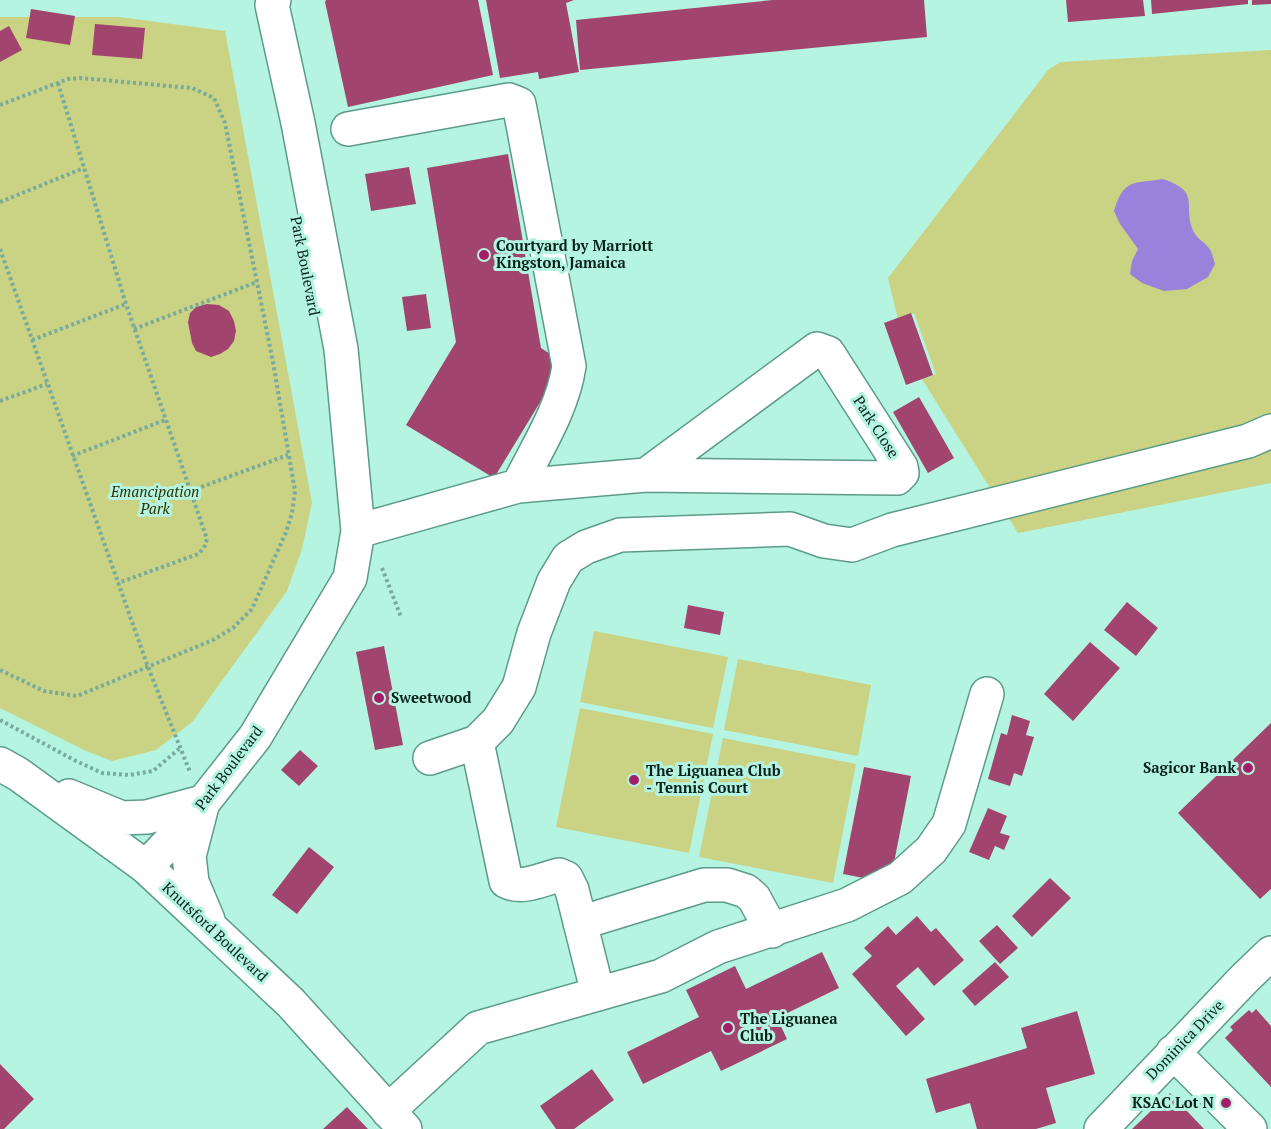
<svg xmlns="http://www.w3.org/2000/svg" width="1271" height="1129" font-family="'PT Serif',serif">
	<style>
		.green { fill: #cad284 }
		.water { fill: #9882db }
		.building { fill: #a1456f }
		.lines { fill: none; stroke-linecap: round; stroke-linejoin: round }
		.minor-casing { stroke: #5c9b89; stroke-width: 36 }
		.major-casing { stroke: #5c9b89; stroke-width: 36 }
		.path { stroke: #78ab9c; stroke-width: 4; stroke-dasharray: 3 3; stroke-linecap: butt }
		.minor { stroke: #fff; stroke-width: 33 }
		.major { stroke: #fff; stroke-width: 33 }
		.poi-dot { fill: #a41d67; stroke: #b4f4e0; stroke-width: 2 }
		.labels { text-anchor: middle; stroke-width: 6; stroke-linejoin: round; paint-order: stroke }
		.poi-label { font-size: 15px; font-weight: bold; fill: #07221b; stroke: #b4f4e0; text-anchor: start }
		.street-label { font-size: 15px; fill: #07221b; stroke: #b4f4e0 }
		.park-label { font-size: 15px; font-style: italic; fill: #2e3102; stroke: #b4f4e0 }
	</style>
	<rect width="100%" height="100%" fill="#b4f4e0"/>
	<path class="green" d="M0,17h119l106,14 87,472 -10,46 -15,42 -95,131 -36,28 -44,11 -28,-11 -84,-42z
		M1271,50v433l-253,50 -96,-154 14,-5 -22,-61 -16,6 -10,-41 161,-209 12,-7z
		M594,631l134,26 -15,71 -133,-26z
		M738,659l133,26 -13,71 -134,-26z
		M580,708l133,26 -24,119 -133,-26z
		M723,738l133,26 -23,119 -134,-26z"/>
	<path class="water" d="M1163,179c41,14 17,27 32,55 3,5 9,8 13,13 4,4 5,11 7,17l-7,13 -21,12 -23,2 -22,-8 -12,-9 2,-13 6,-12 -18,-25 -6,-13c10,-33 19,-27 49,-32z"/>
	<path class="building" d="M326,0h152l15,75 -145,32 -23,-105z
		M486,0h88l-8,3 13,69 -40,7 -1,-7 -38,6z
		M773,0h151l3,37 -347,33 -4,-50z
		M1066,0h77l2,16 -77,6z
		M1151,0h97v4l-96,10z
		M1252,0h19v4l-19,1z
		M31,9l44,7 -5,29 -44,-7z
		M95,24l50,4 -3,31 -50,-4z
		M9,26l13,24 -22,12v-31z
		M508,154l33,194 23,15 -70,115 -88,-53 50,-83 -29,-174z
		M409,167l7,37 -45,7 -6,-37z
		M426,294l5,34 -24,3 -5,-34z
		M207,304l12,1 10,6 5,10 2,10 -2,10 -6,8 -8,5 -9,3 -15,-6 -4,-8 -4,-21 2,-9 6,-6z
		M911,313l22,62 -27,10 -22,-62z
		M919,397l35,61 -26,15 -35,-61z
		M1127,602l31,26 -22,28 -32,-26z
		M688,605l36,7 -4,23 -36,-7z
		M1090,642l30,26 -47,53 -29,-27z
		M384,646l19,99 -28,5 -19,-98z
		M1012,715l18,6 -4,14 8,2 -12,39 -8,-3 -4,13 -22,-7 13,-46 6,2z
		M1271,723v166l-11,10 -82,-86z
		M300,750l18,16 -19,20 -18,-16z
		M864,767l47,9 -21,107 -47,-9z
		M988,808l19,8 -7,17 10,3 -6,14 -9,-4 -6,14 -20,-8z
		M309,847l25,20 -37,47 -25,-19z
		M1050,878l21,20 -39,39 -20,-21z
		M917,916l14,16 5,-4 28,32 -30,26 -16,-19 -22,19 29,33 -19,17 -54,-62 20,-18 -8,-8 24,-22 8,9z
		M997,925l21,23 -18,16 -21,-23z
		M822,952l17,36 -62,30 10,21 -66,32 -10,-20 -68,33 -16,-32 72,-35 -13,-27 49,-24 11,23z
		M995,962l14,15 -34,29 -13,-15z
		M1256,1009l15,17v61l-46,-49 8,-8 -3,-3 19,-17 3,3z
		M1077,1011l18,63 -49,14 10,35 -20,6h-59l-7,-26 -34,10 -10,-34 101,-31 -6,-20z
		M0,1064l34,35 -30,30h-4z
		M592,1069l22,31 -40,29h-18l-16,-23z
		M1170,1093l34,36h-72z
		M347,1107l21,22h-45z"/>
	<g class="lines">
		<defs>
			<path id="minor" d="M348,129l161,-29 10,4 50,262c-6,42 -32,82 -51,120
				M358,531l160,-45 128,-11 251,3 5,-5 -1,-6 -73,-114 -11,-4 -171,126
				M477,742l29,139c16,9 37,-2 53,-6l7,3 6,12 26,104
				M430,758l47,-16 21,-21 21,-34 15,-54 20,-52 14,-23 18,-11 34,-12 170,-6 34,12 28,4 40,-15 356,-89 23,-10
				M146,867l37,-39 72,-91 95,-159 8,-47 -17,-182 -43,-226 -26,-118 2,-5
				M580,923l124,-38h23l19,6 8,7 18,33
				M1173,1052l77,77
				M388,1111l90,-83 183,-52 57,-29 129,-42 53,-27 31,-28 18,-26 38,-130
				M1101,1129l143,-150 27,-26"/>
			<path id="major" d="M0,764l18,10 128,93 145,136 114,126
				M69,796l53,22 25,-1 56,-15 -14,54 3,26 16,38"/>
		</defs>
		<use href="#minor" class="minor-casing"/>
		<use href="#major" class="major-casing"/>
		<path class="path" d="M58,83l68,221 81,235 -3,9 -6,6 -80,29
			M0,105l68,-26 12,-1 112,10 22,10 11,25 48,239 22,129 -3,22 -6,19 -34,77 -19,19 -20,12 -136,56 -33,-5 -44,-21
			M0,202l84,-34
			M0,249l148,418 42,105
			M134,329l123,-47
			M32,340l94,-36
			M0,401l47,-17
			M72,456l93,-36
			M190,491l98,-36
			M382,568l19,49
			M0,720l74,40 28,13 28,2 23,-4 26,-22"/>
		<use href="#minor" class="minor"/>
		<use href="#major" class="major"/>
	</g>
	<g class="poi-dot">
		<circle cx="484" cy="255" r="6"/>
		<circle cx="379" cy="698" r="6"/>
		<circle cx="1248" cy="768" r="6"/>
		<circle cx="634" cy="780" r="6"/>
		<circle cx="728" cy="1028" r="6"/>
		<circle cx="1226" cy="1103" r="6"/>
	</g>
	<g class="labels">
		<g class="poi-label">
			<text x="496" y="251">Courtyard by Marriott<tspan x="496" dy="17">Kingston, Jamaica</tspan></text>
			<text x="391" y="703">Sweetwood</text>
			<text x="1236" y="773" text-anchor="end">Sagicor Bank</text>
			<text x="646" y="776">The Liguanea Club<tspan x="646" dy="17">- Tennis Court</tspan></text>
			<text x="740" y="1024">The Liguanea<tspan x="740" dy="17">Club</tspan></text>
			<text x="1214" y="1108" text-anchor="end">KSAC Lot N</text>
		</g>
		<g class="street-label">
			<text transform="translate(305 266) rotate(79)" y="5">Park Boulevard</text>
			<text transform="translate(876 427) rotate(57)" y="5">Park Close</text>
			<text transform="translate(229 768) rotate(-53)" y="5">Park Boulevard</text>
			<text transform="translate(215 932) rotate(43)" y="5">Knutsford Boulevard</text>
			<text transform="translate(1185 1040) rotate(-46)" y="5">Dominica Drive</text>
		</g>
		<g class="park-label">
			<text x="155" y="497">Emancipation<tspan x="155" dy="17">Park</tspan></text>
		</g>
	</g>
</svg>
